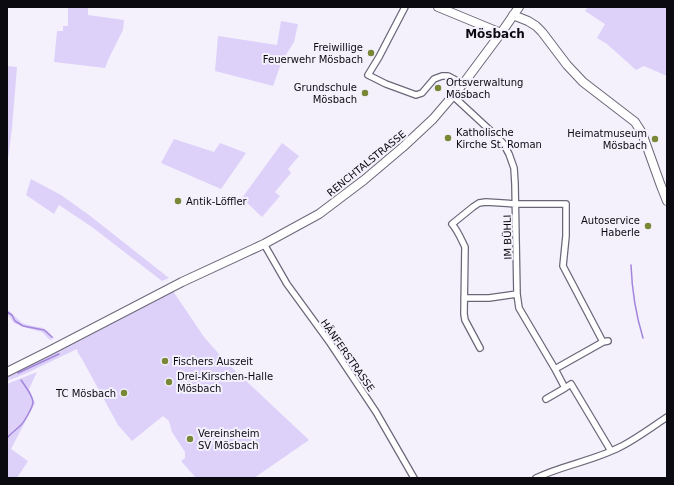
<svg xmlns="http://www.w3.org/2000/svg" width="674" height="485" font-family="'DejaVu Sans',sans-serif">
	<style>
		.green { fill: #ddd1f9 }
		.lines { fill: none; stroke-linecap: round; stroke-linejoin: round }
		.stream { stroke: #a385dc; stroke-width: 1.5 }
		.street-casing { stroke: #6c6778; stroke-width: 8 }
		.secondary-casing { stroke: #6c6778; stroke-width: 10 }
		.street { stroke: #fff; stroke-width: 5.5 }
		.secondary { stroke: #fff; stroke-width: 8 }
		.poi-dot { fill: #788837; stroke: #f4f1fd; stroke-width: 1.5 }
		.labels { text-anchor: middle; stroke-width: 4; stroke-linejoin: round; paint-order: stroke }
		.poi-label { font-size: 10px; fill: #0c0a11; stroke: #f4f1fd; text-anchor: start }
		.street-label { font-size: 10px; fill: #0c0a11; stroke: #f4f1fd }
		.quarter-label { font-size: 12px; font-weight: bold; fill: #0c0a11; stroke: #f4f1fd }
	</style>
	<rect width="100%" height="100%" fill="#f4f1fd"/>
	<path class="green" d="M68,7h20v8l36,5 -1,10 -14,28 -4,10 -51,-6 3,-31h6v-5h5z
		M588,7h79v69l-23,-10 -8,4 -29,-26 -10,-6 8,-14 -20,-13z
		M281,21l17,3 -4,18 -12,19 -9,25 -58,-15 3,-35 59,9z
		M7,66l10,1 -5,61 -5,39z
		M174,139l40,13 6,-9 26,10 -25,36 -60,-26z
		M282,143l17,13 -11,13 3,4 -16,19 5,4 -18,21 -20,-19z
		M31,179l30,16 28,20 80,63 -7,3 -70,-54 -33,-22 -5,9 -28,-19z
		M173,291l31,46 23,26 82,77 -55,38h-58l-15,-17 4,-3v-6l-13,-20 -3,-11 -6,-5 -31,25 -14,-16 -36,-66 -4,-6 -1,-4 -50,24 -20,8v-6l113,-56z
		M7,309l15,14 6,2 15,3 5,3 6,7 -4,2 -8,-8 -15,-4 -13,-5 -5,-7 -2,-1z
		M37,372l-8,17 6,14 -24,46 17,12 -11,17h-10v-94z"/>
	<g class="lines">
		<path class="stream" d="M631,265c1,27 4,47 12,73
			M7,312l5,3 3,6 8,5 21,4 8,7
			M18,373l41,-19
			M7,438c4,-5 9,-8 14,-13 3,-3 12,-18 12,-23 -1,-8 -8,-16 -12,-22"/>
		<defs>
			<path id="street" d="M405,7l-26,50 -11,18 18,9 30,11 6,-2 12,-14 8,-3h6l15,8
				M453,96l40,37 10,10 6,11 5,14 1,16 2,110 2,14 36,61 10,19 6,-4 40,67
				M264,244l23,40 43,59 46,69 38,66
				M464,298h25l28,-4
				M480,348l-15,-28 -1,-6 1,-67c-4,-8 -7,-16 -13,-23l21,-17 6,-4 7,-1 30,2h50v32l-3,30 40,76
				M555,369l48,-27 5,-1
				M546,399l19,-11
				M536,478c27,-13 57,-17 84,-31 16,-8 32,-20 47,-30"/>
			<path id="secondary" d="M438,7l63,26
				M513,15l15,6 8,5 6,6 25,33 16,17 52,40 7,11 19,53 6,15
				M7,372l42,-21 133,-69 82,-38 55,-30 45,-34 39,-33 30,-28 30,-35 38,-51 18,-26"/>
		</defs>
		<use href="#street" class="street-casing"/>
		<use href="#secondary" class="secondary-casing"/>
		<use href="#street" class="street"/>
		<use href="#secondary" class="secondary"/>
	</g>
	<g class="poi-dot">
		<circle cx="371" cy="53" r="4"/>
		<circle cx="438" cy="88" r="4"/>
		<circle cx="365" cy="93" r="4"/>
		<circle cx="448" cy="138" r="4"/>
		<circle cx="655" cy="139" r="4"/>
		<circle cx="178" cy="201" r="4"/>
		<circle cx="648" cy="226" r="4"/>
		<circle cx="165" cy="361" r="4"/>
		<circle cx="169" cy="382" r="4"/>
		<circle cx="124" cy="393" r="4"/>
		<circle cx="190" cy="439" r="4"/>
	</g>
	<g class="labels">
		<g class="poi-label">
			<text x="363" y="51" text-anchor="end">Freiwillige<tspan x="363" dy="12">Feuerwehr Mösbach</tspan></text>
			<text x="446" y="86">Ortsverwaltung<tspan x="446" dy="12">Mösbach</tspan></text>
			<text x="357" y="91" text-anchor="end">Grundschule<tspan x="357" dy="12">Mösbach</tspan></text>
			<text x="456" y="136">Katholische<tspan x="456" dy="12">Kirche St. Roman</tspan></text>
			<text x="647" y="137" text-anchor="end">Heimatmuseum<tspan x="647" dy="12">Mösbach</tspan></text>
			<text x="186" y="205">Antik-Löffler</text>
			<text x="640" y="224" text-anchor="end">Autoservice<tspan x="640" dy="12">Haberle</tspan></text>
			<text x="173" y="365">Fischers Auszeit</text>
			<text x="177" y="380">Drei-Kirschen-Halle<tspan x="177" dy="12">Mösbach</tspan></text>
			<text x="116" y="397" text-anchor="end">TC Mösbach</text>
			<text x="198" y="437">Vereinsheim<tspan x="198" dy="12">SV Mösbach</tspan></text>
		</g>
		<g class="street-label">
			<text transform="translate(366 163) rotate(-39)" y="4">RENCHTALSTRASSE</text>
			<text transform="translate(507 237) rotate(-91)" y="4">IM BÜHLI</text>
			<text transform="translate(348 355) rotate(55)" y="4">HÄNFERSTRASSE</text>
		</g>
		<g class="quarter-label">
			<text x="495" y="38">Mösbach</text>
		</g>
	</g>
	<rect width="674" height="485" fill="none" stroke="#0c0a11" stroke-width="16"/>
</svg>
